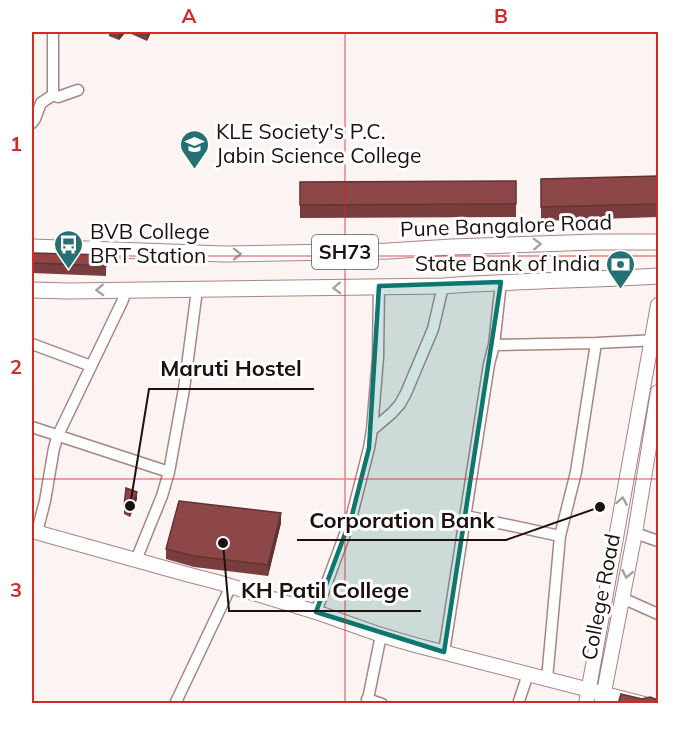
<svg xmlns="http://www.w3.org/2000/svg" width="690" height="735" font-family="Mulish,sans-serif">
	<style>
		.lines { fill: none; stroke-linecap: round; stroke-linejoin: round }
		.street-casing { stroke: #a98583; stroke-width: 13 }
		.secondary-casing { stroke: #a98583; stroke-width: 16 }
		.primary-casing { stroke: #a98583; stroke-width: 17 }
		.street { stroke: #fff; stroke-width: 10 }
		.secondary { stroke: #fff; stroke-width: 14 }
		.primary { stroke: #fff; stroke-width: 15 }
		.wall { fill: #7a3d3e }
		.shaded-wall { fill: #633232 }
		.building { fill: #8e4748; stroke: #633232; stroke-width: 1.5 }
		.oneway { stroke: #a59f9f }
		.marked { fill: #0f766e; fill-opacity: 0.2; stroke: #0f766e; stroke-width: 4.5; stroke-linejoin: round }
		.grid { fill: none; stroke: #d62828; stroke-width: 1.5; stroke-opacity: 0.55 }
		.labels { text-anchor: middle; stroke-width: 6; stroke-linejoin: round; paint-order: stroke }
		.shield { fill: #fff; stroke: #615857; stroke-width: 1.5 }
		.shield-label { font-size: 20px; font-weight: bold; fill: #1d100f }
		.poi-label { font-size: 21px; fill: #1d100f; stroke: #fff; text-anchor: start }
		.street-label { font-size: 21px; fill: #1d100f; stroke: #fff }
		.leader { fill: none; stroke: #1d100f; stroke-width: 2 }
		.callout-dot { fill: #1d100f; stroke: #fff; stroke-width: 2 }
		.callout-label { font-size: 22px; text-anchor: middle; font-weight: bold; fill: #1d100f; stroke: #fff; stroke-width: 6; stroke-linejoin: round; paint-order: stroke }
		.neatline { fill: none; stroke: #d62828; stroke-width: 2 }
		.grid-label { font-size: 20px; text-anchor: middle; font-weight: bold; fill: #d62828 }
	</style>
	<rect width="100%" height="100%" fill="#fcf3f3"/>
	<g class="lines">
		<defs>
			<path id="street" d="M53,95l5,2 20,-7
				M32,123l3,-4 6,-16 12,-8v-63
				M32,344l59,22
				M494,345l102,-2 62,-3
				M32,427l137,45
				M372,430l20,-17 8,-9 6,-11 27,-64 10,-43
				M466,516l94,20
				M37,532l8,-31 9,-53 4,-13 64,-133 5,-13
				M635,533l23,8
				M136,560l26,-64 7,-24 15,-83 13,-99
				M622,598l36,16
				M316,612l36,-97 17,-67 3,-18 6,-73 1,-71
				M444,652l45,-288 5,-19 7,-63
				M547,679l13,-143 16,-64 20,-129
				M367,699l15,5
				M175,704l56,-118
				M367,704l14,-69
				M518,704l10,-30"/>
			<path id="secondary" d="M32,531l154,43 31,8 99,30 65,23 34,10 229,59
				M586,704l72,-399
				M601,704l3,-12 31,-159 23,-141"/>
			<path id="primary" d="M32,247l193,7 163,-3 64,-4 144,-5h62
				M32,290l36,1 375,-5c72,-5 144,-6 215,-10"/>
		</defs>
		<use href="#street" class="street-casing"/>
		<use href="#secondary" class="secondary-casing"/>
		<use href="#primary" class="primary-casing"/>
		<use href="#street" class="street"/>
		<use href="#secondary" class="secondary"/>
		<use href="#primary" class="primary"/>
	</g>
	<path class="wall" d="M109,32h17l-7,8 -10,-4z
		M127,32h24l-4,9z
		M658,176v41l-117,4v-42z
		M516,181v36l-216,1v-36z
		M32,253l74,2v21l-74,-3z
		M137,499l-7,18 -6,-3v-7z
		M281,523l-13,53 -74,-9 -28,-8v-10z"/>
	<path class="shaded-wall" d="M119,32h7l-7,8z
		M147,32h4l-4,9z
		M137,492v7l-7,18v-7z
		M281,513v10l-13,53v-11z"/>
	<path class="building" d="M658,176v28l-117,3v-28z
		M516,181v23l-216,1v-23z
		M32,253l74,2v11l-74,-3z
		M126,488l11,4 -7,18 -6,-3z
		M179,501l102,12 -13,52 -74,-9 -28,-7z
		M621,694l21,5 8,-2 8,3v4h-40z"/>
	<defs><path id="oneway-chevron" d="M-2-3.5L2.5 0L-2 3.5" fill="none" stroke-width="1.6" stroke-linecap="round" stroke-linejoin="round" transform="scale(1.5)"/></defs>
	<g class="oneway">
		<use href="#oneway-chevron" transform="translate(537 244) rotate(-2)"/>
		<use href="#oneway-chevron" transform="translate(237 254) rotate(-1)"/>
		<use href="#oneway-chevron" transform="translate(337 288) rotate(178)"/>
		<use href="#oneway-chevron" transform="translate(100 290) rotate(178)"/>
		<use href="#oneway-chevron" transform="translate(622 501) rotate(-80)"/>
		<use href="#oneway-chevron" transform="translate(627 574) rotate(101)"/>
	</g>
	<path class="marked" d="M501,282l-57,370 -128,-40 36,-97 17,-67 10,-162z"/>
	<path class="grid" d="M345,32v672M32,256h626M32,479h626"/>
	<defs>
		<symbol id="university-pin" viewBox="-11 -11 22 30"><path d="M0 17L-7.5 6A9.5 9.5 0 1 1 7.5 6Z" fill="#257074" stroke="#fff"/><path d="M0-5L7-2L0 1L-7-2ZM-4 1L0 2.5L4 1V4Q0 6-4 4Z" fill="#fff"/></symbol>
		<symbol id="bus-pin" viewBox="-11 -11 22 30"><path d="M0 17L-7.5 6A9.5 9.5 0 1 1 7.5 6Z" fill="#257074" stroke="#fff"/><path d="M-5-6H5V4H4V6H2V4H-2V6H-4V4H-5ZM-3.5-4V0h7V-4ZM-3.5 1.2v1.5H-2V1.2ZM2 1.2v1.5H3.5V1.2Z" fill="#fff"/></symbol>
		<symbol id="bank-pin" viewBox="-11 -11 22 30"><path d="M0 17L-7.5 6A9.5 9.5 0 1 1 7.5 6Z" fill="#257074" stroke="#fff"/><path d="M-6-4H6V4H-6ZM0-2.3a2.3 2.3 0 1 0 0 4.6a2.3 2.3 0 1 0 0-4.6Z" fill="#fff"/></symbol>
	</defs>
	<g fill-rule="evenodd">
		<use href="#university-pin" x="178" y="128" width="33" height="45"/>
		<use href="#bus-pin" x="52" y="228" width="33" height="45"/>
		<use href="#bank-pin" x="604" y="248" width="33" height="45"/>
	</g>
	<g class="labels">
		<rect class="shield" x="312" y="235" width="66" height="34" rx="4.5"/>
		<g class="shield-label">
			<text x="345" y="259">SH73</text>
		</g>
		<g class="poi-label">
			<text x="216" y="139">KLE Society's P.C.<tspan x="216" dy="24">Jabin Science College</tspan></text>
			<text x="90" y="239">BVB College<tspan x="90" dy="24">BRT Station</tspan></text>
			<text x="600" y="271" text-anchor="end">State Bank of India</text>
		</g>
		<g class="street-label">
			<text transform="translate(506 226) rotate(-2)" y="7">Pune Bangalore Road</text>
			<text transform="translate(601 597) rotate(-79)" y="7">College Road</text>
		</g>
	</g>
	<path class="leader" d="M130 506L149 389H314M600 507L506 540H297M223 543L229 611H421"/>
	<g class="callout-dot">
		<circle cx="130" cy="506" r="6"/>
		<circle cx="600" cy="507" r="6"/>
		<circle cx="223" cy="543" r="6"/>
	</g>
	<g class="callout-label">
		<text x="231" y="376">Maruti Hostel</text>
		<text x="402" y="528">Corporation Bank</text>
		<text x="325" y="598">KH Patil College</text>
	</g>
	<rect width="690" height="735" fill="none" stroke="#ffffff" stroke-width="66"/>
	<rect x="33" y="33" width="624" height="669" class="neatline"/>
	<g class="grid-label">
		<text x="189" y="23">A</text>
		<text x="501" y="23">B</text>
		<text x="16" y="151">1</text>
		<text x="16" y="374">2</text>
		<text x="16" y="597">3</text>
	</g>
</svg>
